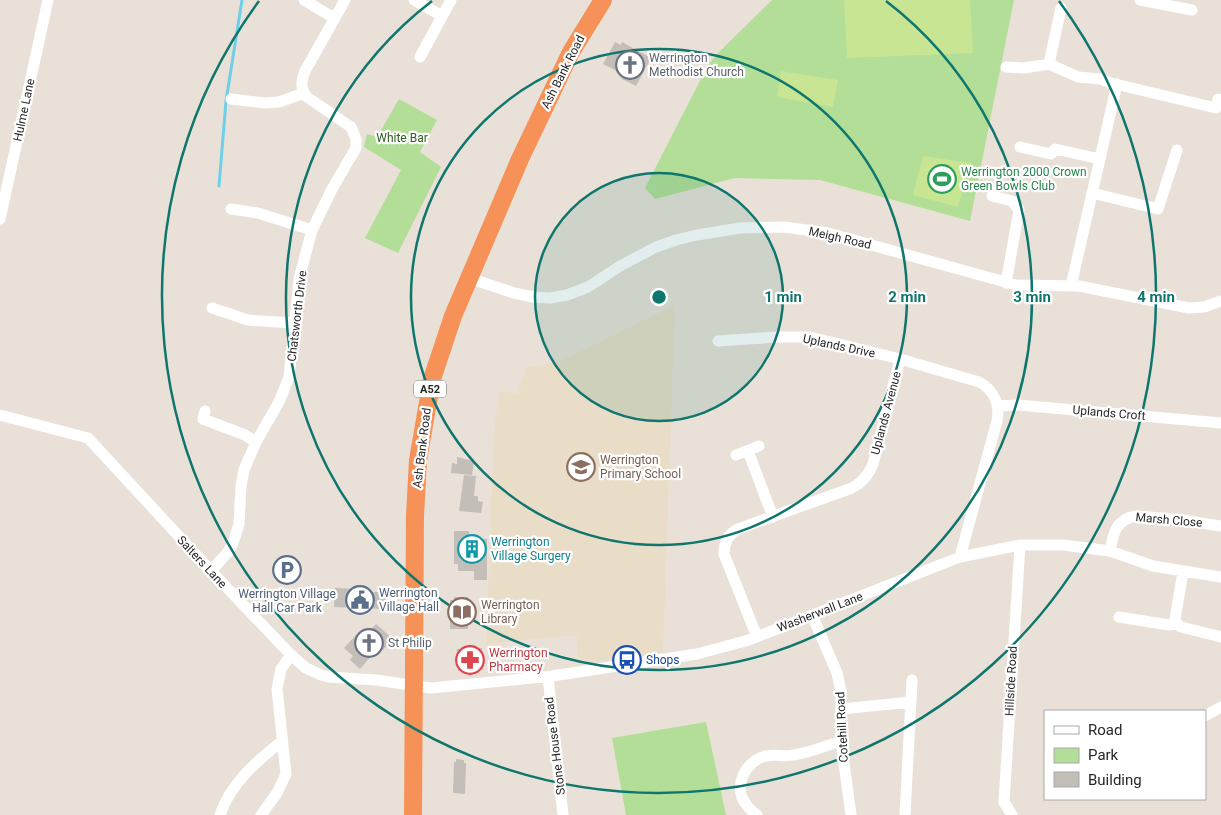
<svg xmlns="http://www.w3.org/2000/svg" width="1221" height="815" font-family="Roboto,sans-serif">
	<style>
		.education { fill: #eaddc8 }
		.green { fill: #b3de97 }
		.pitch { fill: #c7e592 }
		.lines { fill: none; stroke-linecap: round; stroke-linejoin: round }
		.stream { stroke: #6fcee8; stroke-width: 3 }
		.building { fill: #c4beb8 }
		.minor { stroke: #fff; stroke-width: 11 }
		.highway { stroke: #f69257; stroke-width: 18 }
		.ring { fill: none; stroke: #0f766e; stroke-width: 2.5 }
		.labels { text-anchor: middle; stroke-width: 4.5; stroke-linejoin: round; paint-order: stroke }
		.shield { fill: #fff; stroke: #686868; stroke-width: 1 }
		.shield-label { font-size: 11px; font-weight: bold; fill: #272727 }
		.worship-label { font-size: 12px; fill: #5b616d; stroke: #fff; text-anchor: start }
		.street-label { font-size: 12px; fill: #272727; stroke: #fff }
		.park-label { font-size: 12px; fill: #2d5e1c; stroke: #fff }
		.leisure-label { font-size: 12px; fill: #27864d; stroke: #fff; text-anchor: start }
		.education-label { font-size: 12px; fill: #785e54; stroke: #fff; text-anchor: start }
		.culture-label { font-size: 12px; fill: #0d838f; stroke: #fff; text-anchor: start }
		.service-label { font-size: 12px; fill: #4e5e75; stroke: #fff; text-anchor: start }
		.health-label { font-size: 12px; fill: #be3a42; stroke: #fff; text-anchor: start }
		.transit-label { font-size: 12px; fill: #164399; stroke: #fff; text-anchor: start }
		.centre { fill: #0f766e; stroke: #fff; stroke-width: 2.5 }
		.ring-label { font-size: 15px; text-anchor: middle; font-weight: bold; fill: #0f766e; stroke: #fff; stroke-width: 4.5; stroke-linejoin: round; paint-order: stroke }
	</style>
	<rect width="100%" height="100%" fill="#e9e1d8"/>
	<path class="education" d="M675,305l-12,347 -85,12 -1,-29 -91,9 8,-216 6,-37 18,2 8,-25 32,-6z"/>
	<path class="green" d="M772,0h242l-44,221 -150,-41 -85,-2 -80,21 -10,-11 62,-121 9,-12z
		M399,99l38,21 -17,32 21,15 -43,86 -33,-15 36,-68 -37,-23 3,-13 10,3z
		M706,722l20,93h-100l-14,-77z"/>
	<path class="pitch" d="M844,0h126l3,53 -126,5z
		M781,71l57,9 -5,27 -56,-10z
		M923,156l48,7 -13,44 -45,-12z"/>
	<g class="lines">
		<path class="stream" d="M219,186l7,-85 16,-101"/>
	</g>
	<path class="building" d="M615,42l6,3 1,-3 29,16 -15,28 -14,-7 1,-3 -7,-4 1,-1 -14,-7z
		M457,457l17,4 -2,14 -21,-2 1,-10 5,1z
		M464,475l12,1 -2,20h4v5l5,1 -2,11 -22,-2z
		M454,531h15v8h18v41h-13v-9h-16v-7h-4z
		M335,588l26,1v3h25v17l-52,-2z
		M454,597h14l-1,7h7l-1,16h-5v9h-18v-29h4z
		M376,624l17,15 -10,11 -3,-4 -20,23 -10,-9 3,-4 -9,-8 13,-14 5,5z
		M482,648l1,22 -25,1 -1,-22z
		M456,759l8,1v3h2l-1,31 -12,-1 1,-31h2z"/>
	<g class="lines">
		<path class="minor" d="M304,0l30,18
			M414,0l28,16
			M1140,0l52,10
			M420,57l31,-57
			M1049,64l12,-56
			M1006,67l18,1 25,-4 29,13 22,2 11,4 105,25 2,-9
			M231,99l34,4 14,-1 25,-9
			M1020,147l31,7 4,-5 45,10
			M1092,193l66,16 19,-59
			M992,196l20,5 7,9 -13,73
			M231,209l27,4 54,17
			M0,219l48,-219
			M469,278l45,15 19,4 17,1 17,-3 21,-8 32,-21 36,-19 20,-7 21,-5 43,-7 44,-1 44,6 188,52 63,1 110,22 15,-1 17,-6
			M1071,286l46,-202
			M212,308l36,12 46,3
			M718,341l59,-4h33l90,22
			M997,406l21,-1 203,18
			M205,411l-2,8 42,16 11,7
			M0,415l88,23 123,133 80,84 15,13 15,7 8,2 47,3 55,8 121,-12 145,-22 52,-14 211,-83 60,-12h43l47,6 43,15 68,11
			M748,451l25,66
			M736,455l23,-9
			M1110,551c3,-17 6,-32 26,-35l39,3 46,7
			M211,571l17,-19 5,-9 6,-19 2,-38 3,-16 12,-28 23,-40 10,-25 10,-98 13,-49 20,-41 24,-41v-9l-5,-12 -44,-30c-7,-9 -6,-15 -2,-26l40,-71
			M1183,572l-8,47 2,5 4,3 40,10
			M812,615l25,58 4,18v50l10,74
			M1119,617l50,8 8,-1
			M757,637l-33,-83c0,-11 4,-20 14,-25l114,-41c11,-6 17,-13 21,-24l27,-105 79,23c15,8 21,22 18,39l-37,136
			M548,677l15,138
			M841,709l70,-7
			M1205,716l16,-9
			M220,815c10,-31 37,-54 62,-74
			M261,815l16,-22 9,-19 -9,-85 4,-20 10,-14
			M757,815c-4,-3 -9,-7 -11,-11 -14,-17 0,-44 20,-48 9,-2 18,1 27,-1 16,-2 32,-9 48,-14
			M905,815l7,-135
			M1012,815l-8,-13 16,-257"/>
		<path class="highway" d="M413,815l2,-299 3,-56 14,-81 21,-63 67,-157 51,-107 32,-52"/>
	</g>
	<circle cx="659" cy="297" r="124" fill="#0f766e" fill-opacity=".12"/>
	<g class="ring">
		<circle cx="659" cy="297" r="124"/>
		<circle cx="659" cy="297" r="248"/>
		<path d="M886 1A373 373 0 1 1 432 1"/>
		<path d="M1059 1A497 497 0 1 1 259 1"/>
	</g>
	<defs>
		<symbol id="church-ring" viewBox="-11 -11 22 22"><circle r="9.5" fill="#fff" stroke="#6b7280" stroke-width="1.5"/><path d="M-1.2-6h2.4v3.5h3.3v2.4h-3.3V6h-2.4V-.1h-3.3v-2.4h3.3Z" fill="#6b7280"/></symbol>
		<symbol id="stadium-ring" viewBox="-11 -11 22 22"><circle r="9.5" fill="#fff" stroke="#2e9e5b" stroke-width="1.5"/><path d="M0-5a6.5 5 0 1 0 0 10a6.5 5 0 1 0 0-10ZM-3.5-1.8h7v3.6h-7Z" fill="#2e9e5b"/></symbol>
		<symbol id="school-ring" viewBox="-11 -11 22 22"><circle r="9.5" fill="#fff" stroke="#8d6e63" stroke-width="1.5"/><path d="M0-5L7-2L0 1L-7-2ZM-4 1L0 2.5L4 1V4Q0 6-4 4Z" fill="#8d6e63"/></symbol>
		<symbol id="building-ring" viewBox="-11 -11 22 22"><circle r="9.5" fill="#fff" stroke="#0f9aa8" stroke-width="1.5"/><path d="M-4-6H4V6H1V3H-1V6H-4ZM-2.5-4.3h1.7v1.8h-1.7ZM.8-4.3h1.7v1.8H.8ZM-2.5-1h1.7V.8h-1.7ZM.8-1h1.7V.8H.8Z" fill="#0f9aa8"/></symbol>
		<symbol id="parking-ring" viewBox="-11 -11 22 22"><circle r="9.5" fill="#fff" stroke="#5c6f8a" stroke-width="1.5"/><path d="M-3.5-5.5H1a3.5 3.5 0 0 1 0 7H-1V5.5H-3.5ZM-1-3.4V-.6H.8a1.4 1.4 0 0 0 0-2.8Z" fill="#5c6f8a"/></symbol>
		<symbol id="civic-ring" viewBox="-11 -11 22 22"><circle r="9.5" fill="#fff" stroke="#5c6f8a" stroke-width="1.5"/><path d="M-.6-6.5H3V-4.5H.6V-3L4-1V1h2V6H-6V1h2V-1L-.6-3ZM-1.2 2.5V6h2.4V2.5Z" fill="#5c6f8a"/></symbol>
		<symbol id="library-ring" viewBox="-11 -11 22 22"><circle r="9.5" fill="#fff" stroke="#8d6e63" stroke-width="1.5"/><path d="M-6-4Q-3-5.5-.7-3.5V5Q-3 3-6 4ZM6-4Q3-5.5 .7-3.5V5Q3 3 6 4Z" fill="#8d6e63"/></symbol>
		<symbol id="pharmacy-ring" viewBox="-11 -11 22 22"><circle r="9.5" fill="#fff" stroke="#e0444e" stroke-width="1.5"/><path d="M-2-6h4v4h4v4h-4v4h-4v-4h-4v-4h4Z" fill="#e0444e"/></symbol>
		<symbol id="bus-ring" viewBox="-11 -11 22 22"><circle r="9.5" fill="#fff" stroke="#1a4fb4" stroke-width="1.5"/><path d="M-5-6H5V4H4V6H2V4H-2V6H-4V4H-5ZM-3.5-4V0h7V-4ZM-3.5 1.2v1.5H-2V1.2ZM2 1.2v1.5H3.5V1.2Z" fill="#1a4fb4"/></symbol>
	</defs>
	<g fill-rule="evenodd">
		<use href="#church-ring" x="614" y="49" width="32" height="32"/>
		<use href="#stadium-ring" x="926" y="163" width="32" height="32"/>
		<use href="#school-ring" x="565" y="451" width="32" height="32"/>
		<use href="#building-ring" x="456" y="533" width="32" height="32"/>
		<use href="#parking-ring" x="271" y="554" width="32" height="32"/>
		<use href="#civic-ring" x="344" y="584" width="32" height="32"/>
		<use href="#library-ring" x="446" y="596" width="32" height="32"/>
		<use href="#church-ring" x="353" y="627" width="32" height="32"/>
		<use href="#pharmacy-ring" x="454" y="644" width="32" height="32"/>
		<use href="#bus-ring" x="611" y="644" width="32" height="32"/>
	</g>
	<g class="labels">
		<rect class="shield" x="414" y="380.5" width="32" height="17" rx="4"/>
		<g class="shield-label">
			<text x="430" y="393">A52</text>
		</g>
		<g class="worship-label">
			<text x="649" y="62">Werrington<tspan x="649" dy="14">Methodist Church</tspan></text>
			<text x="388" y="647">St Philip</text>
		</g>
		<g class="street-label">
			<text transform="translate(563 72) rotate(-63)" y="4">Ash Bank Road</text>
			<text transform="translate(24 110) rotate(-78)" y="4">Hulme Lane</text>
			<text transform="translate(840 238) rotate(13)" y="4">Meigh Road</text>
			<text transform="translate(297 316) rotate(-83)" y="4">Chatsworth Drive</text>
			<text transform="translate(839 346) rotate(12)" y="4">Uplands Drive</text>
			<text transform="translate(886 413) rotate(-75)" y="4">Uplands Avenue</text>
			<text transform="translate(1109 413) rotate(5)" y="4">Uplands Croft</text>
			<text transform="translate(422 448) rotate(-83)" y="4">Ash Bank Road</text>
			<text transform="translate(1169 520) rotate(5)" y="4">Marsh Close</text>
			<text transform="translate(202 562) rotate(47)" y="4">Salters Lane</text>
			<text transform="translate(820 612) rotate(-21)" y="4">Washerwall Lane</text>
			<text transform="translate(1011 681) rotate(-87)" y="4">Hillside Road</text>
			<text transform="translate(842 727) rotate(-93)" y="4">Cotehill Road</text>
			<text transform="translate(555 746) rotate(-97)" y="4">Stone House Road</text>
		</g>
		<g class="park-label">
			<text x="402" y="142">White Bar</text>
		</g>
		<g class="leisure-label">
			<text x="961" y="176">Werrington 2000 Crown<tspan x="961" dy="14">Green Bowls Club</tspan></text>
		</g>
		<g class="education-label">
			<text x="600" y="464">Werrington<tspan x="600" dy="14">Primary School</tspan></text>
			<text x="481" y="609">Werrington<tspan x="481" dy="14">Library</tspan></text>
		</g>
		<g class="culture-label">
			<text x="491" y="546">Werrington<tspan x="491" dy="14">Village Surgery</tspan></text>
		</g>
		<g class="service-label">
			<text x="379" y="597">Werrington<tspan x="379" dy="14">Village Hall</tspan></text>
			<text x="287" y="598" text-anchor="middle">Werrington Village<tspan x="287" dy="14">Hall Car Park</tspan></text>
		</g>
		<g class="health-label">
			<text x="489" y="657">Werrington<tspan x="489" dy="14">Pharmacy</tspan></text>
		</g>
		<g class="transit-label">
			<text x="646" y="664">Shops</text>
		</g>
	</g>
	<circle cx="659" cy="297" r="8" class="centre"/>
	<g class="ring-label">
		<text x="783" y="302">1 min</text>
		<text x="907" y="302">2 min</text>
		<text x="1032" y="302">3 min</text>
		<text x="1156" y="302">4 min</text>
	</g>
	<rect x="1044" y="710" width="162" height="90" fill="#ffffff" stroke="#a9a9a9"/>
	<rect x="1054" y="726" width="25" height="8" fill="#ffffff" stroke="#a9a9a9"/>
	<text x="1088" y="735" font-size="15" fill="#272727">Road</text>
	<rect x="1054" y="748" width="25" height="15" fill="#b3de97" stroke="#a9a9a9"/>
	<text x="1088" y="760" font-size="15" fill="#272727">Park</text>
	<rect x="1054" y="772" width="25" height="15" fill="#c4beb8" stroke="#a9a9a9"/>
	<text x="1088" y="785" font-size="15" fill="#272727">Building</text>
</svg>
